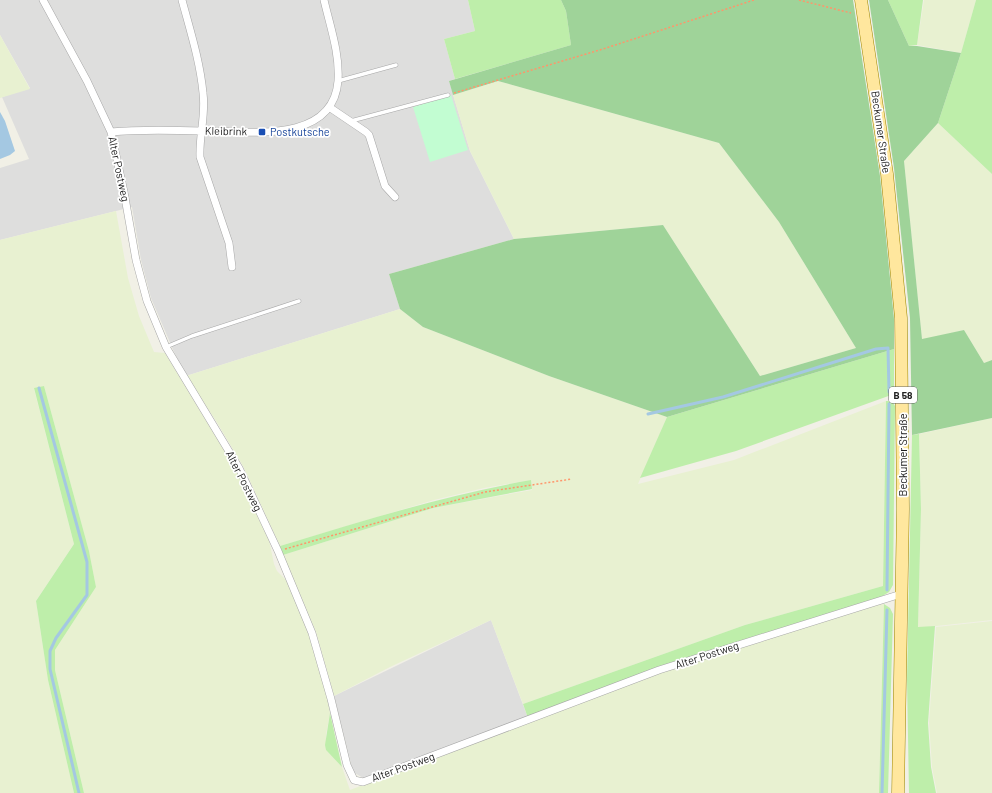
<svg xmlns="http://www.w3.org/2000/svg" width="992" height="793" font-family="Barlow,sans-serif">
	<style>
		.residential { fill: #dededd }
		.farmland { fill: #e8f1d1 }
		.grass { fill: #beeeaa }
		.forest { fill: #9fd399 }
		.park { fill: #c2fdd2 }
		.water { fill: #a4c8e2 }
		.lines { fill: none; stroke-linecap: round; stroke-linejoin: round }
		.stream { stroke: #a4c8e2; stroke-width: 3 }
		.service-casing { stroke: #a7a7a7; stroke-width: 4.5 }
		.minor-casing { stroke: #a7a7a7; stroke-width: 8 }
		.primary-casing { stroke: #9d8700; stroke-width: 13 }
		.path { stroke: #ff956a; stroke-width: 1.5; stroke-dasharray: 2 2; stroke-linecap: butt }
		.service { stroke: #fff; stroke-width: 3.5 }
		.minor { stroke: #fff; stroke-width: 7 }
		.primary { stroke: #ffe79e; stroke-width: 12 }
		.transit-dot { fill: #1a4fb4; stroke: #fff; stroke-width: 1.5 }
		.labels { text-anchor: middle; stroke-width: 3.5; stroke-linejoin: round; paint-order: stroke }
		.shield { fill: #fff; stroke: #636363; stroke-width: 1 }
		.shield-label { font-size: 10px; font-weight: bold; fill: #202020 }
		.street-label { font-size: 11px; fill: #202020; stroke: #fff }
		.transit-label { font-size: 11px; fill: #164399; stroke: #fff; text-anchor: start }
	</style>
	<rect width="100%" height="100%" fill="#f1f0e6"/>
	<path class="residential" d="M0,0h468l7,31 -31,8 11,40 -6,2 21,70 44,88 -125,35 11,35 -214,67 -12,-24 -23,-54 -10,-38 -9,-53 -132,33v-72l29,-9 -27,-62 28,-9 -30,-53z
		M491,620l37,98 -163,61 -12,-7 -19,-76z"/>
	<path class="farmland" d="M924,0h52l-15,53 -44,-8z
		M0,35l30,54 -30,9z
		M498,81l221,62 60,79 77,126 -96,28 -97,-151 -149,14 -44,-88 -17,-56z
		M938,123l54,51v186l-8,3 -20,-33 -42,10 -18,-179z
		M116,211l12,67 11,38 15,36 11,1 71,117 33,70 5,24 3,7 11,11 22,53 18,64 2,14 -4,22v15l16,17 8,23 308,-117 219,-68 7,-1 -5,189h-795l-29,-123v-20l41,-63 -7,-36 -45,-165 -10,3 40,155 -38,57 12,79 26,113h-74v-553z
		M400,309l23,18 126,49 118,41 -29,67 96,-24 152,-59 -3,185 -138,39 -222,79 -32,-84 -101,47 -56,29 -18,-64 -33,-77 150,-47 99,-18 -1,-10 -47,8 -50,12 -154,46 -37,-80 -27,-45 -30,-45z
		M992,418v202l-74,8 3,-119 -2,-75z
		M992,621v172h-55l-5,-26 -3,-45 7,-95z"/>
	<path class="grass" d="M468,0h93l5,11 5,34 -116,34 -11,-40 31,-8z
		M888,0h35l-6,45 -8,1z
		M976,0h16v174l-54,-51 23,-70z
		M894,349v45l-158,57 -96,27 27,-61z
		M44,386l45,165 7,36 -41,63v20l29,123h-10l-26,-113 -12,-79 38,-57 -40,-156z
		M886,401h6l3,5 -2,179 -4,7 -13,8 -218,69 -130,49 -5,-14 222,-79 138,-39z
		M919,434l2,75 -3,118 17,-1 -7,97 3,44 5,26h-27l-2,-113 5,-245z
		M531,480l1,9 -99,19 -150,47 -3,-9c83,-25 165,-51 251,-66z
		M884,604l6,4 3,6 -5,179h-9z
		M330,713l12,54 -16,-17 -1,-5z"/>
	<path class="forest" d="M561,0h292l27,176 14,143v30l-227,68 -118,-41 -126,-49 -23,-18 -11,-35 125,-35 149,-14 97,151 96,-28 -77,-126 -60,-79 -221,-62 -45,14 -4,-14 122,-36 -5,-34z
		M869,0h19l21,46h8l44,7 -23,70 -34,38 18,178 42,-9 20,33 8,-3v58l-80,17 -2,-117 -16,-150z"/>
	<path class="park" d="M451,95l17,55 -38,12 -17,-55z"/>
	<path class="water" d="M0,112l5,9 10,30 -5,4 -10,4z"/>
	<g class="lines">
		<path class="stream" d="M39,388l48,174v33l-31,43 -6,13v18l29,124
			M648,414l75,-17 153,-48 12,-1 1,44
			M887,590l2,-186
			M882,793l5,-183"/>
		<defs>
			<path id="service" d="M338,81l58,-16
				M351,121l97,-26
				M166,347l26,-11 107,-35"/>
			<path id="minor" d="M43,0l44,81 24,51 13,60 12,68 11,41 19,46 73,121 39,83 34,82 19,66 16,66 7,15 9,2 296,-112 242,-76
				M182,0c8,30 18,61 21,93 3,22 -4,42 -3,64l29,86 3,24
				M329,107l37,25 3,3 16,51 10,11
				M111,132c30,-3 61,-2 91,-1 44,0 131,14 136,-50 2,-27 -8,-55 -14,-81"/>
			<path id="primary" d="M861,0l26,174 14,144 2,191 -5,284"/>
		</defs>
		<use href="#service" class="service-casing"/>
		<use href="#minor" class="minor-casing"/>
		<use href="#primary" class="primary-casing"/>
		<path class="path" d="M799,0l52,13
			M454,93l149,-44 151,-49
			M285,549l200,-57 87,-13"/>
		<use href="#service" class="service"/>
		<use href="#minor" class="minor"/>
		<use href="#primary" class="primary"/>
	</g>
	<rect class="transit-dot" x="258" y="128" width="8" height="8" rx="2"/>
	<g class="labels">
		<rect class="shield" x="889" y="387" width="28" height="16" rx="3"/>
		<g class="shield-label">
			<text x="903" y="399">B 58</text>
		</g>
		<g class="street-label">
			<text transform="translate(226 131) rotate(1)" y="4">Kleibrink</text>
			<text transform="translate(881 132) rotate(82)" y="4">Beckumer Straße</text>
			<text transform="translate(119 169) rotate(78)" y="4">Alter Postweg</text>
			<text transform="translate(903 455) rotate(-90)" y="4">Beckumer Straße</text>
			<text transform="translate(244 481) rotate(63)" y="4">Alter Postweg</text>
			<text transform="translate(707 655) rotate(-18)" y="4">Alter Postweg</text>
			<text transform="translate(403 767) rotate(-20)" y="4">Alter Postweg</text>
		</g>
		<g class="transit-label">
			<text x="270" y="136">Postkutsche</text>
		</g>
	</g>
</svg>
